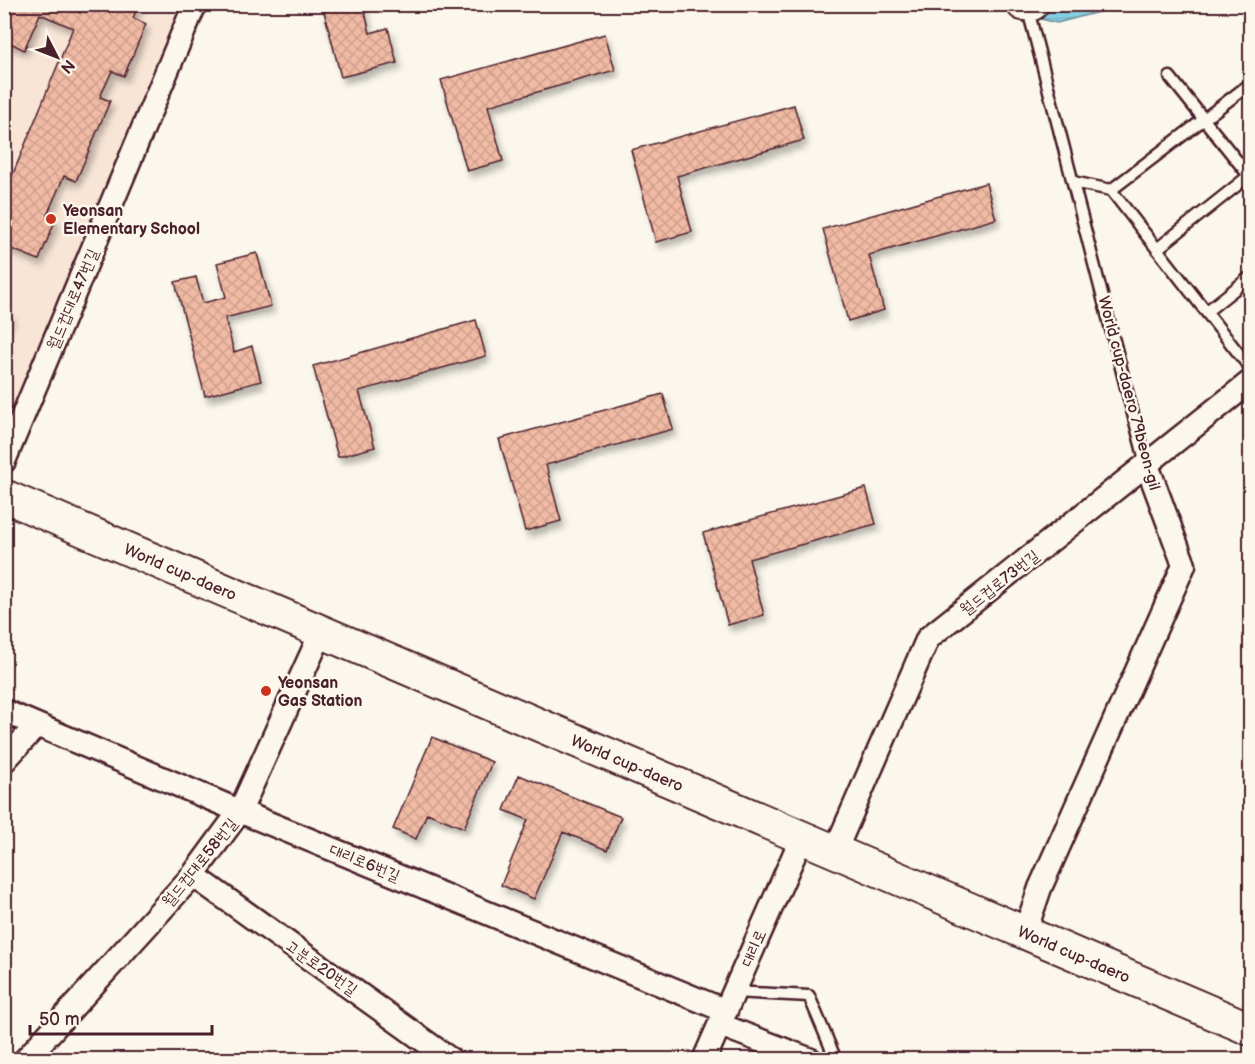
<svg xmlns="http://www.w3.org/2000/svg" width="1255" height="1064" font-family="'Balsamiq Sans','Poor Story',sans-serif">
	<style>
		.built { fill: #f8e5d6 }
		.water { fill: url(#water-rules); stroke: #6d8999; stroke-width: 1.5 }
		.building { fill: url(#building-cross-hatch); stroke: #4a1f2b; stroke-width: 1.5; filter: url(#shadow) }
		.lines { fill: none; stroke-linecap: round; stroke-linejoin: round }
		.lane-casing { stroke: #4a1f2b; stroke-width: 15 }
		.street-casing { stroke: #4a1f2b; stroke-width: 27 }
		.secondary-casing { stroke: #4a1f2b; stroke-width: 36 }
		.lane { stroke: #fbf7ec; stroke-width: 10 }
		.street { stroke: #fbf7ec; stroke-width: 22 }
		.secondary { stroke: #fbf7ec; stroke-width: 32 }
		.poi-dot { fill: #c8321e; stroke: #fbf7ec; stroke-width: 2 }
		.labels { text-anchor: middle; stroke-width: 5; stroke-linejoin: round; paint-order: stroke }
		.poi-label { font-size: 16px; font-weight: bold; fill: #4a1f2b; stroke: #fbf7ec; text-anchor: start }
		.street-label { font-size: 16px; fill: #4a1f2b; stroke: #fbf7ec }
	</style>
	<defs>
		<pattern id="water-rules" width="6" height="5" patternUnits="userSpaceOnUse" patternTransform="scale(1.5)"><rect width="6" height="5" fill="#84d0e3"/><path d="M0 2.5h6" fill="none" stroke="#74b2c3"/></pattern>
		<pattern id="building-cross-hatch" width="8" height="8" patternUnits="userSpaceOnUse" patternTransform="scale(1.5)"><rect width="8" height="8" fill="#f0baa4"/><path d="M0 0l8 8M0 8l8-8" fill="none" stroke="#cf9f8d"/></pattern>
		<filter id="shadow"><feDropShadow dx="3.5" dy="6" stdDeviation="3" flood-color="#0004"/></filter>
	</defs>
	<rect width="100%" height="100%" fill="#fbf7ec"/>
	<filter id="ink" filterUnits="userSpaceOnUse"><feTurbulence type="fractalNoise" baseFrequency=".0167" numOctaves="2"/><feDisplacementMap in="SourceGraphic" scale="12" xChannelSelector="R" yChannelSelector="G"/><feConvolveMatrix kernelMatrix="1 2 1 2 8 2 1 2 1" color-interpolation-filters="sRGB"/></filter>
	<g filter="url(#ink)">
		<path class="built" d="M5,5h186l-186,428z"/>
		<path class="water" d="M985,5h140l-68,18z"/>
		<path class="building" d="M4,4h56l20,9 3,-9h56l-6,14 13,6 -22,52 -12,-5 -12,26 10,4 -34,80 -12,-5 -17,39 9,4 -17,41 -35,-14v-67l6,2 63,-153 -33,-14 -16,36 -15,-8 -5,10z
			M322,4h41l7,29 18,-5 9,35 -56,14z
			M605,34l10,36 -127,36 15,55 -36,10 -26,-91z
			M794,105l10,35 -127,36 15,56 -36,10 -25,-92z
			M986,183l10,36 -127,36 15,55 -36,11 -25,-92z
			M257,253l14,53 -46,12 9,34 18,-6 9,35 -56,15 -30,-114 21,-5 7,26 23,-6 -9,-34z
			M4,312l7,3 -7,15z
			M476,320l10,36 -127,35 16,56 -37,10 -25,-91z
			M663,394l10,35 -127,36 15,56 -36,10 -26,-92z
			M866,488l10,36 -127,35 15,56 -36,10 -25,-92z
			M432,737l60,25 -28,66 -37,-15 -11,26 -23,-10z
			M519,775l102,42 -14,33 -44,-18 -29,67 -33,-14 27,-65 -24,-10z"/>
		<g class="lines">
			<defs>
				<path id="lane" d="M1027,6l119,458
					M1170,77l80,100
					M1073,182l38,8 139,178
					M1111,190l139,-106
					M1157,249l93,-74
					M1206,312l44,-35
					M734,992l75,4 27,64"/>
				<path id="street" d="M4,461l191,-457
					M4,711l240,102 482,198
					M4,761l33,-36
					M835,851l93,-213 322,-256
					M193,875l258,185
					M1025,932l15,-44 144,-323 -37,-100
					M720,1025l91,35
					M25,1060l168,-185 47,-64 82,-180
					M704,1060l98,-223"/>
				<g id="secondary">
					<path d="M1023,4h9"/>
					<path id="s1" d="M4,496l1246,533"/>
				</g>
			</defs>
			<use href="#lane" class="lane-casing"/>
			<use href="#street" class="street-casing"/>
			<use href="#secondary" class="secondary-casing"/>
			<use href="#lane" class="lane"/>
			<use href="#street" class="street"/>
			<use href="#secondary" class="secondary"/>
		</g>
	</g>
	<g class="poi-dot">
		<circle cx="51" cy="219" r="6"/>
		<circle cx="266" cy="691" r="6"/>
	</g>
	<g class="labels">
		<g class="poi-label">
			<text x="63" y="216">Yeonsan<tspan x="63" dy="18">Elementary School</tspan></text>
			<text x="278" y="688">Yeonsan<tspan x="278" dy="18">Gas Station</tspan></text>
		</g>
		<g class="street-label">
			<text transform="translate(72 299) rotate(-67)" y="6">월드컵대로47번길</text>
			<text transform="translate(1130 393) rotate(75)" y="6">World cup-daero 79beon-gil</text>
			<text dy="6" stroke="none"><textPath href="#s1" startOffset="192">World cup-daero</textPath></text>
			<text transform="translate(999 582) rotate(-38)" y="6">월드컵로73번길</text>
			<text dy="6" stroke="none"><textPath href="#s1" startOffset="678">World cup-daero</textPath></text>
			<text transform="translate(199 862) rotate(-51)" y="6">월드컵대로58번길</text>
			<text transform="translate(365 862) rotate(22)" y="6">대리로6번길</text>
			<text transform="translate(753 948) rotate(-66)" y="6">대리로</text>
			<text dy="6" stroke="none"><textPath href="#s1" startOffset="1164">World cup-daero</textPath></text>
			<text transform="translate(322 967) rotate(35)" y="6">고분로20번길</text>
		</g>
	</g>
	<rect width="1255" height="1064" fill="none" stroke="#fbf7ec" stroke-width="24"/>
	<rect x="12" y="12" width="1231" height="1040" fill="none" stroke="#4a1f2b" stroke-width="2" filter="url(#ink)"/>
	<g transform="translate(57 57) rotate(132)" stroke="#fbf7ec" stroke-width="4.5" paint-order="stroke">
	<path d="M0-4.5L10 22L0 15L-10 22Z" fill="#4a1f2b"/>
	<text y="-9" font-size="16" font-weight="bold" text-anchor="middle" fill="#4a1f2b">N</text>
	</g>
	<path d="M30 1025v9h182v-9" fill="none" stroke="#4a1f2b" stroke-width="3"/>
	<text x="39" y="1025" font-size="18" fill="#4a1f2b" stroke="#fbf7ec" stroke-width="4.5" paint-order="stroke">50 m</text>
</svg>
